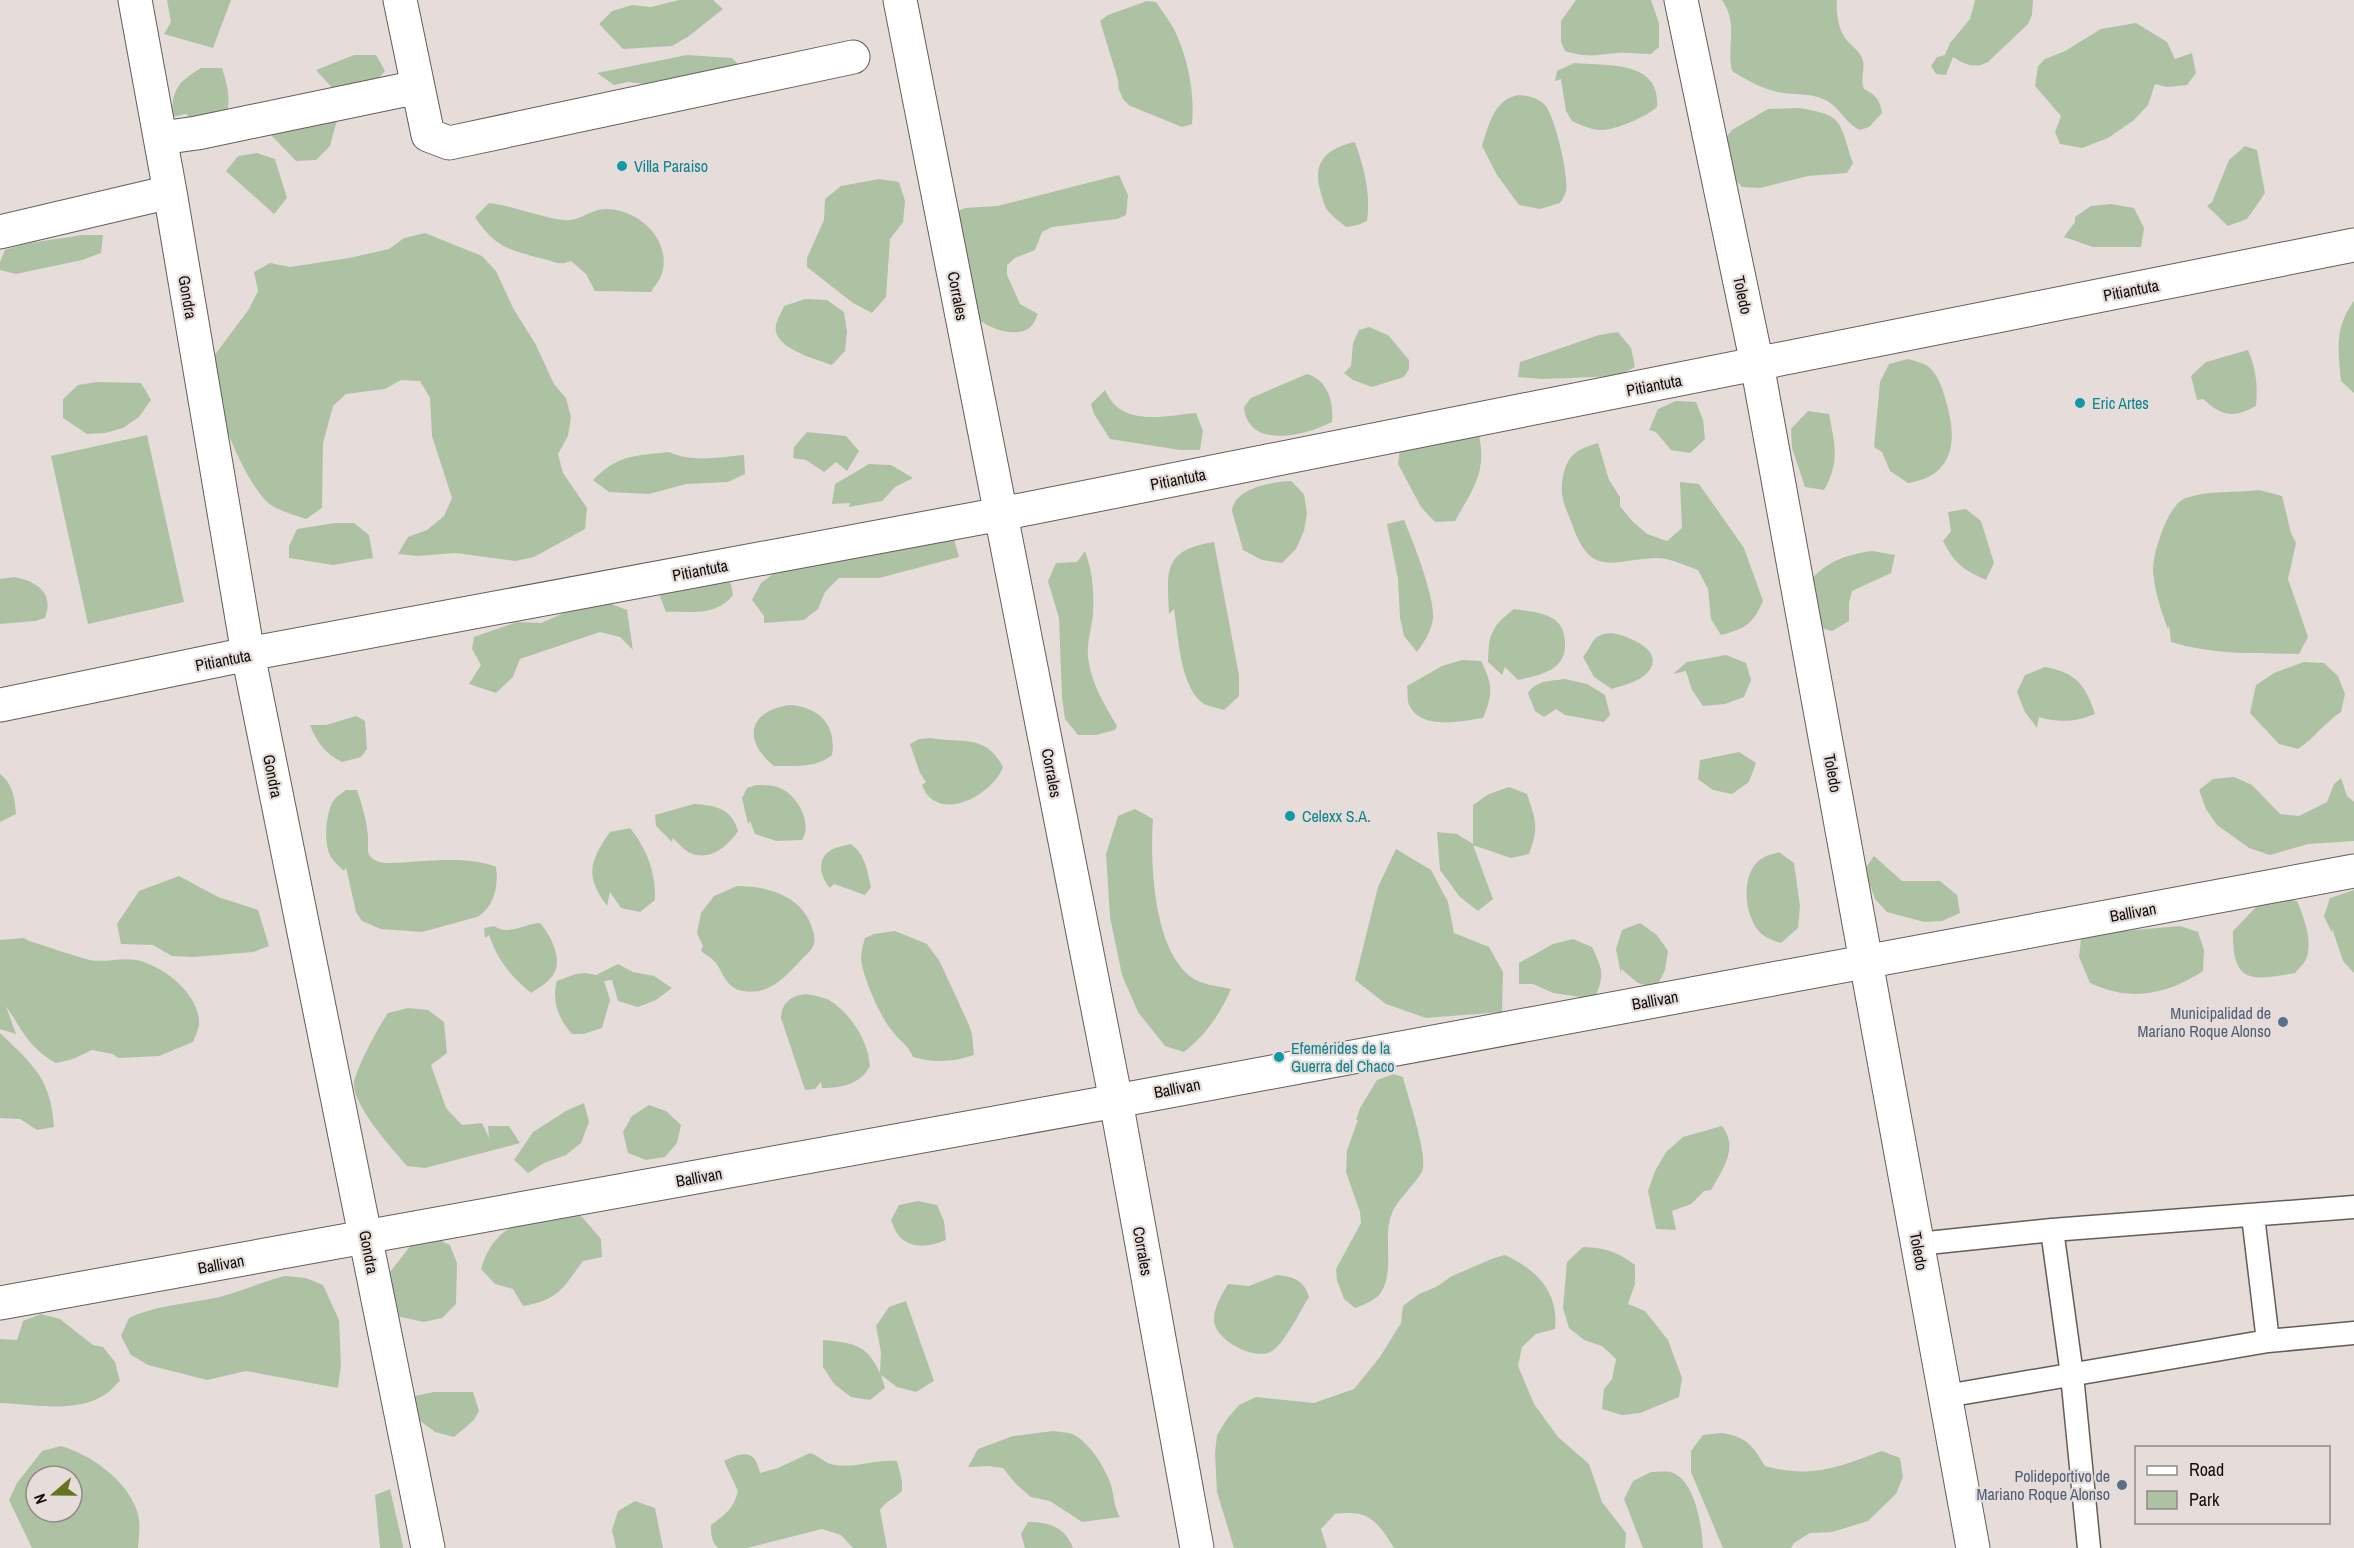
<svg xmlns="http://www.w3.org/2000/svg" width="2354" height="1548" font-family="'Archivo Narrow',sans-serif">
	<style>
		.green { fill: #adc2a2; fill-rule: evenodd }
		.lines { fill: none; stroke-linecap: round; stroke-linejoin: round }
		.service-casing { stroke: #655d5a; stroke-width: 25 }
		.minor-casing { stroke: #655d5a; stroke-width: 35 }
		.service { stroke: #fff; stroke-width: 22 }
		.minor { stroke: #fff; stroke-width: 33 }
		.culture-dot { fill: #0f9aa8; stroke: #e6ddda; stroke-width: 2 }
		.service-dot { fill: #5c6f8a; stroke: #e6ddda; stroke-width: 2 }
		.labels { text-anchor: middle; stroke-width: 4.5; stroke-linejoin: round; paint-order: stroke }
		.culture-label { font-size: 16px; fill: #0d838f; stroke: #e6ddda; text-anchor: start }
		.street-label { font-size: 16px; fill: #100d0c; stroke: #e6ddda }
		.service-label { font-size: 16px; fill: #4e5e75; stroke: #e6ddda; text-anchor: end }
	</style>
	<rect width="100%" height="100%" fill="#e6ddda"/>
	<path class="green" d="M167,0h64l-18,48 -49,-14 7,-12z
		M679,0h34l10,9 -34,27 -17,10 -49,3 -24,-25 13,-13 20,-6 19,2z
		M1576,0h75l8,23v24l-8,7c-12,0 -23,-2 -34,-1 -23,2 -30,5 -52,-2l-4,-9v-21z
		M1722,0h115c-1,13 1,27 8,38 5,8 16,12 18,23 2,10 -3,18 1,28 12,6 16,11 18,24l-13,14 -9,3c-15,-7 -21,-24 -35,-30 -14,-7 -27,-5 -42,-7 -19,-3 -35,-12 -51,-22 -6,-26 7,-46 -10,-71z
		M1975,0h58l-1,15 -4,9 -40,38c-12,7 -23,3 -35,-5l-7,18 -10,-1 -5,-8 6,-9 8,-2 5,-12 20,-24z
		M1147,1l9,1c6,9 13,18 18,27 14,29 21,65 18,95l-10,3 -54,-22h1l-6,-6 -4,-9 -1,-10 -18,-59 8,-6z
		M2136,23l31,19 8,17 17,-6 4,20 -9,12 -20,2 -12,-3 -7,21 -14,15 -26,18 -26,10 -22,-4 -5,-12 6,-16 -26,-30 3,-20 7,-7 20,-8 36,-22z
		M354,55h22l9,16 -12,14 -38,6 -19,-21z
		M687,55l45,3 16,16 -78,13 -42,-5 -14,3 -17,-12z
		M1574,63c33,3 87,-3 83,44 -11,10 -43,24 -58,23 -9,-1 -19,-5 -27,-9l-6,-10 -5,-32 -6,2 2,-10z
		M201,68h21c11,34 7,43 -5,75l-31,-29 -14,3c0,-28 6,-35 29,-49z
		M1519,95c10,1 19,3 26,10 10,11 24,71 21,86 -1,5 -4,8 -6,12l-20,6 -21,-4 -22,-30 -15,-29c7,-22 12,-47 37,-51z
		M1799,108c46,7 40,14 54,55l-6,10 -39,3 -48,12 -18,-1 -8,-9 -10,-38 8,-10 36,-21z
		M337,120l-7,26 -14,14 -20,1 -26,-27z
		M1355,142c9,25 16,52 12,79l-9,4 -12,2c-6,-5 -13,-10 -18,-16 -4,-5 -5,-12 -7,-18 -9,-28 2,-44 34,-51z
		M2245,146l12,4 8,43 -18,26 -19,7 -21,-20 5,-4 17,-42z
		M257,153l18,6 12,39 -13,16 -48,-43 12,-15z
		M1119,175l9,20 -2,20 -9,4 -65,8 -10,5 -7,18 -20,8 -8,7v10l13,29 18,10c-3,6 -5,13 -12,16 -15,7 -41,-3 -51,-14l-19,-104 9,-4 32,-2z
		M879,179l20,3 6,19 -2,21 -13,17 -4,58 -14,16 -19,-10 -46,-36v-9l17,-38 1,-21 16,-13z
		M489,203c26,3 52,15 76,17 13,2 27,-11 40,-11 33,-1 69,32 56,67 -2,5 -7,11 -10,16l-56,-1 -9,-17 -15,-13c-13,5 -15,1 -27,-2 -33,-8 -50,-12 -69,-42z
		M2111,204l23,4 10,20 -3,19h-48l-29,-10 11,-15v-5l16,-11z
		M425,233l57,23 14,15 17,37 23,37 18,39 12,14 5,19 -3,19 -10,18 5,19 24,35 -2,21 -51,28 -19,4 -60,-8 -38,3 -19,-2 10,-17 19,-7 17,-14 8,-18 -20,-62 -2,-38 -10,-17 -19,-1 -16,9 -39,5 -13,12 -10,37 -1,65 -16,11c-12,-4 -24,-7 -35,-14 -19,-13 -45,-71 -50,-94 -4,-18 -5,-37 -7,-55l35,-47 9,-18 -4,-19 16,-9 20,4 59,-9 40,-9 15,-11z
		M81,235h22l-2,18 -19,7 -66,14 -16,-4v-8l5,-12c24,-9 51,-10 76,-15z
		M805,299l22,1 17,12 3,20 -2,19 -13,14c-16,-6 -61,-17 -56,-40 1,-6 6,-13 8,-19z
		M2354,301v92l-13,-12c-3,-31 -7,-53 13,-80z
		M1369,327l19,8 21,25v9l-5,8 -32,10 -19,-7 -9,-7 7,-7 2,-23 6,-13z
		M1618,332l13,16 4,19 -17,9 -75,3 -25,-2 2,-15 79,-27z
		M2248,350c8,19 10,35 8,56 -23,12 -33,11 -53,-7l-6,1 -6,-24 15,-14z
		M1908,359c7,2 17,4 22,9 10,10 13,23 17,37 11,38 5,72 -39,78l-18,-12 -8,-19 -8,-5 6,-65 9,-18z
		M1307,374c21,6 27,28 25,48 -27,14 -84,28 -88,-15l7,-9z
		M97,382l44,1 10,17 -12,17 -16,11 -18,5 -18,1 -24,-16v-19l15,-14z
		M1105,390c3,5 6,12 11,16 20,18 56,9 80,7l7,18 -3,19h-20l-70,-11 -16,-25 -3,-10z
		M1676,401l20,1 7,18 2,19 -15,14 -19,-3 -15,-18 -7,-2 9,-21z
		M1808,411l21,3c6,31 11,48 -5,76l-19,-3 -13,-39 -1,-19z
		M1478,431c10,40 -4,56 -23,90l-20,1 -14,-15 -23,-43 4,-29z
		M807,432l39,4 13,15 -12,20 -11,-9 -12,10 -18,-12 -13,-2 1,-11z
		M147,435l37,167 -96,22 -37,-168z
		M1598,443l11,37 11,17v9l12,15 15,13 20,7 15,-13 -2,-46 19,2 45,64 19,53c-10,23 -18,28 -42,34l-10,-16 -3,-30 -10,-19c-12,-4 -28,-12 -41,-12 -44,1 -66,22 -85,-34 -5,-13 -12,-26 -10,-40 3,-26 11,-34 36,-41z
		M669,452c24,11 50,5 75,3l1,19 -17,8 -42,2 -37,10 -40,-2 -16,-12c26,-26 42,-24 76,-28z
		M869,464l22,1 22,13 -18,9 -13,14 -33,6 1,-4 -18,1 3,-20z
		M1291,481l13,13 3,19 -3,18 -8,18 -14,14 -20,-3 -19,-10 -11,-39c2,-23 40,-29 59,-30z
		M2259,490l23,6 9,37 5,10 -8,36 20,58 -9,17c-44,-1 -86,1 -128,-12l-2,-17 -1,4c-7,-18 -14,-40 -15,-59 0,-17 15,-67 33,-72 24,-8 48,-5 73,-8z
		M1966,509l15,12 13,42 -8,17c-24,-11 -31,-16 -43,-39l8,-10 -3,-19z
		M1404,520c9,21 31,77 29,99 -2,13 -9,23 -16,33l-13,-16 -4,-18 -2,-39 -11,-55z
		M335,523h19l15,12 4,23 -40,7 -44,-7v-12l8,-17z
		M954,539l5,18 -80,21h-40l-14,14 -7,17 -14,11 -40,3v-7l-12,-16 9,-17 33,-25z
		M1214,542l25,133v21l-15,14c-6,-2 -13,-3 -18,-5 -26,-13 -28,-71 -32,-96l-5,5c-2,-44 -6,-64 45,-72z
		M1085,551c8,22 9,40 8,64 -2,14 -6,29 -5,42 3,26 16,47 29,69l-2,4 -19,5h-18l-13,-16 -3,-22 -3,-79 -11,-37 8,-18 21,-1z
		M1872,551l23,4 -4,18 -39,18 -3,12v18l-17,10 -18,-5 -9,-39c18,-24 38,-32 67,-36z
		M724,575l7,9 2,11c-17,22 -43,16 -67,17l-7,-18z
		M15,577c23,5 39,16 30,41l-10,3 -35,3v-45z
		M606,602l21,8 6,40 -13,-13 -20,-5 -80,27 -7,18 -17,16 -27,-9 12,-19 -9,-16 2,-12 43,-15 24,1 46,-20z
		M1514,609c12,2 31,3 41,11 8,6 10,15 10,24 1,27 -26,31 -47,36l-13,-13 -3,8 -14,-13c1,-29 3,-35 26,-53z
		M1611,633c16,2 57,18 36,40 -8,9 -24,12 -35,16l-18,-12 -11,-20c11,-13 7,-22 28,-24z
		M1726,655l20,8 5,17 -7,17 -19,7 -22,2 -11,-16 -6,-19 -13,3 14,-12z
		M1462,660l19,1c12,24 12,33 2,57 -22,3 -61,13 -74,-13 -2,-5 -1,-14 -2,-19l35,-20z
		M2304,662l20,1 14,13 7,18 -4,18c-18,12 -25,25 -43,37l-19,-5 -29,-31 6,-28 18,-12z
		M2045,667c30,5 41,18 50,47 -20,8 -35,9 -56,3l-2,11 -12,-16 -8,-20 8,-17z
		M1565,679l22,5 18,11 5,20 -6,7 -39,-7 -9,-6 -12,8 -9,-6 -7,-18c9,-13 22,-12 37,-14z
		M790,705c29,2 47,20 42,50 -15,13 -39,11 -58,11 -31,-25 -27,-55 16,-61z
		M356,716l9,5 2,28 -6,8 -19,5c-16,-8 -25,-19 -32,-37h16z
		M931,738c32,6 54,-5 72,29 -11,29 -66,58 -81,18l4,-3 -6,-9 -10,-29 9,-5z
		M1739,752l17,11 -7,19 -17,12 -19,-4 -15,-11 2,-19z
		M0,774c13,10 15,25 16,40l-16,8z
		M2234,777l18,8 28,29 19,2 28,-14 7,-18 7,-6 6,18 7,6v39l-46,3 -38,11 -21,-7 -32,-23 -11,-16 -7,-19 14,-11z
		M757,785c8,0 17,0 25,4 15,7 31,34 20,51l-26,1 -21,-7 -5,-13 -2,3 -6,-26 5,-10z
		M1509,787l18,7c9,26 12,34 2,60l-18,4 -38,-13 20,54 -15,12 -18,-14 -20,-27 -3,-38 20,2 16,10v-39l16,-11z
		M346,790h11c5,15 10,31 11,47 1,8 -3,16 5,22 5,4 13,4 18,4 33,-1 75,-8 105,4 3,18 -2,41 -19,50l-55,15 -41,-3 -19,-8 -6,-9 -10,-45 -2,4c-4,-4 -10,-9 -13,-14 -8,-13 -5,-41 1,-54 3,-6 9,-9 14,-13z
		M694,804c20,1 38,4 44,27 -10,15 -29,32 -50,21 -5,-3 -10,-9 -15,-14l-1,4 -16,-16 -1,-11z
		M1135,809l18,10c-3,42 0,130 38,158 10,8 28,9 40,12 -11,25 -25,46 -47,63l-19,-6 -27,-34 -16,-37 -12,-58 -4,-63 12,-38z
		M630,828c17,21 26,45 25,72l-15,12 -19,-4 -11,-16 -3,14c-22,-30 -18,-44 3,-74z
		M850,844c15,9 17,26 21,43l-6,8 -31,-11 -4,4c-10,-11 -14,-29 1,-38 5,-3 13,-4 19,-6z
		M1396,849l35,21 17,32 6,31 35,14 14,25 -1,40 -76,6 -40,-14 -31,-24 23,-93z
		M1779,852l15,11 6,43 -2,22 -17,15c-6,-2 -13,-4 -18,-8 -19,-15 -24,-61 -2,-76 5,-4 13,-5 18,-7z
		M1874,856l28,25h38l17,14 3,18 -18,8 -18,1 -37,-10 -12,-13 -7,-20 -6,-6z
		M179,876l39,21 40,13 11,36 -16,6 -59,5 -22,-1 -19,-11 -32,-1 -4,-20 22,-33z
		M737,886c30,0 66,10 75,42 2,5 4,12 1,18 -2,5 -8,10 -12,14 -16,18 -35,38 -62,30 -16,-5 -16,-22 -27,-31 -3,-3 -7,-4 -11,-8l2,-5 -6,-13 4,-20 13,-17z
		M2354,890v83l-11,-12 -11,-33v5l-8,-17 6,-18z
		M2277,897l20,4c7,17 15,37 10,56 -2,6 -8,11 -12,16 -44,8 -63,11 -62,-42l27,-28z
		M540,923c10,11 24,37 13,52 -5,8 -15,13 -22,18 -21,-18 -33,-32 -42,-58l-4,3 -1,-10 10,-2c14,10 30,-2 46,-3z
		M1640,923l17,12 11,16 -3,19 -9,18 -18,-5 -17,-14v6l-5,-26 6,-19z
		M2180,926l18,6 6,18 -1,21c-37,24 -72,31 -113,12l-11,-26 2,-18 18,-6z
		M895,931l32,13 13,18 29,63 3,9 2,21c-19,7 -41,8 -61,2 -5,-12 -12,-15 -20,-25 -13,-15 -29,-52 -32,-72 0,-8 2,-15 4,-22l9,-4z
		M24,938l5,3c20,6 41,14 61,19 15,3 31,-3 46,0 27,5 65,35 63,65 -1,5 -4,12 -6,17l-34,14 -40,2 -7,-4 -20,-4 -19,9 -17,4c-28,-16 -33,-32 -50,-57l10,28 -16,-5v-89z
		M1573,939l19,8c11,23 13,29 2,52l-41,-6 -20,-9h-14v-21l34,-19z
		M618,964l15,8 21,4 18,12 -16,12 -18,7 -20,-6 -6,-21 -8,1 6,19 -8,28 -19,6h-11c-13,-14 -21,-34 -15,-53l19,-7 10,-1 10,2z
		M806,994c7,1 16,3 23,6 22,14 39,40 41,66 -9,18 -28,22 -48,22l-1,-6 -6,7 -10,1 -24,-72c1,-16 10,-22 25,-24z
		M408,1008l20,2 16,12 3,31 -16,12 15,43 16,17 20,-2 7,15 -1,-12h21l11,17 -95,25 -18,-2c-14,-16 -54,-60 -53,-82 0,-12 26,-60 34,-71z
		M0,1033c33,32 51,45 54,94l-17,3 -17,-11 -20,-1z
		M1394,1074l9,3c5,21 23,72 20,91 -1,10 -25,30 -31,45 -10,24 3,54 -10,78 -5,9 -17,13 -27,17l-11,-9 -7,-19 -1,-11 25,-46 -1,-11 -14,-40 1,-22 11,-30h-2l4,-12 17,-28z
		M584,1103l5,19 -8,21 -15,12 -22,8 -16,10 -14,-13 19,-28 33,-21z
		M649,1105l17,6 15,14 -4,18 -12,14 -19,3 -18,-7 -5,-21 9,-16z
		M1722,1126c17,22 1,43 -11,64l-7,1 -13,13 -19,7 4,19 -20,-1 -8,-38 7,-20 11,-19 17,-15z
		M918,1201l19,4 7,16 2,19c-15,6 -33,10 -46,-3 -4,-4 -7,-12 -9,-17l8,-15z
		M576,1210l25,29 1,18 -19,4c-20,27 -24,39 -60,45l-10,-17 -18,-5 -14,-15c15,-51 51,-49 95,-59z
		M433,1237l17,8 7,18 -1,41 -14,14 -18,4 -42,-9 -3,-27 36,-46z
		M1583,1247c23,1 33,4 52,18v19l-7,20 17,7 23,29 14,38 -3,19 -39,16 -18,2 -20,-6 2,-20 8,-10 4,-20 -14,-13 -18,-6 -15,-12 -6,-20 4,-46z
		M1505,1255c32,15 54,37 50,74l-19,5 -14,13 -4,19 16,38 24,33 31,27 13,38 24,31 -1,15h-231c-17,-27 -25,-39 -59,-34l-14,15 6,19h-93l-17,-56 -2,-39 2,-18 10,-16 12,-14 17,-8 58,6 40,-14 26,-32 21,-34 2,-17 16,-12 17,-7 16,-11 42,-18z
		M1277,1275c17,2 27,5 32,22 -9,14 -24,46 -37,54 -17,11 -59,-12 -58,-32 0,-12 8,-25 14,-35l21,2z
		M285,1276l21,2 17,7 16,35 2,45 -3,23 -92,-17 -39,9 -59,-15 -17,-10 -10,-19 8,-18c30,-14 62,-14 94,-22 21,-6 41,-15 62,-20z
		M906,1301l28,80 -18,11 -19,-5 -16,-12 4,13 -15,12 -19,-3 -17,-13 -11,-17v-27c30,3 44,4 57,33l1,-21 -5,-26 13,-19z
		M41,1314l19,5 33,26 10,2 12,15 5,19c-5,4 -9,10 -14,13 -29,20 -73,10 -106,9v-64l17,1 6,-19z
		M434,1392h39l6,19 -5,9 -20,17 -19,-5 -16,-12 -5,-24z
		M1053,1431c6,1 13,1 19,3 16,6 34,35 39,51 3,10 3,23 9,32l-38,5 -32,-21 -19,-4 -16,-14 -12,-15 -15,-2 -20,1 10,-18 35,-13z
		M1722,1433c25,4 30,12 43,33 47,13 73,1 117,-15l18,7 3,19 -7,17 -28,27 -36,11 -22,1 -16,10 -3,5h-68l-32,-76v-21l12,-16z
		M61,1446c30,9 65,33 76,65 4,11 2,25 1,37h-106l-23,-48 8,-17 25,-32zM36,1476h36v36h-36z
		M810,1453c10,3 15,11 25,12 21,3 41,-6 62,-4l5,20v10c-8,8 -16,10 -22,19l7,38h-34l-12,-13 -19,-6 -75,19h-29c-7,-7 -7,-14 -7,-23 14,-10 23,-17 27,-34l-14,-30c20,-10 31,-11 36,12l18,-5z
		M1651,1472c6,0 13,-1 19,0 25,6 32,54 33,76h-60l-19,-49 9,-18z
		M390,1489l13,57v2h-23l-5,-53z
		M635,1501l20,7 8,40h-47l-4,-18 6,-19z
		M1028,1522c20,-1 38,6 45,26h-48l-4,-14z"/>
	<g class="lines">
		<defs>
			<path id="service" d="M2253,1216l15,125 86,-8
				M2052,1230l20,145 17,173
				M1918,1244l134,-14 302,-23
				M1946,1396l322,-55"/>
			<path id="minor" d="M135,0l35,192 78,462 180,894
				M400,0l28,135 21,8 404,-86
				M900,0l216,1101 81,447
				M1681,0l76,364 216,1184
				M161,138l36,-5 221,-46
				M0,232l170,-40
				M0,705l248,-51 753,-140 1353,-269
				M0,1303l1116,-202 1238,-230"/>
		</defs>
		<use href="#service" class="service-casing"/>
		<use href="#minor" class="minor-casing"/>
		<use href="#service" class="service"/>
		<use href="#minor" class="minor"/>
	</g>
	<g class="culture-dot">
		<circle cx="622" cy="166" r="6"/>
		<circle cx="2080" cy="403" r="6"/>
		<circle cx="1290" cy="816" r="6"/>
		<circle cx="1279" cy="1057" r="6"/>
	</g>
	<g class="service-dot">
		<circle cx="2283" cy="1022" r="6"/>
		<circle cx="2122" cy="1485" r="6"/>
	</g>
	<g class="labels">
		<g class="culture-label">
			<text x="634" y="172">Villa Paraiso</text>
			<text x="2092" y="409">Eric Artes</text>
			<text x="1302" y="822">Celexx S.A.</text>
			<text x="1291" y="1054">Efemérides de la<tspan x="1291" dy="18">Guerra del Chaco</tspan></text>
		</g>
		<g class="street-label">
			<text transform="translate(2131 290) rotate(-11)" y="6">Pitiantuta</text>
			<text transform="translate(1743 295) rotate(78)" y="6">Toledo</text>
			<text transform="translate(958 296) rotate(79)" y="6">Corrales</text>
			<text transform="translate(188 297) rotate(80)" y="6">Gondra</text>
			<text transform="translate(1654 385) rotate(-11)" y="6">Pitiantuta</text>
			<text transform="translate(1178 479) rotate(-11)" y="6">Pitiantuta</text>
			<text transform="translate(700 570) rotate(-11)" y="6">Pitiantuta</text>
			<text transform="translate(223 660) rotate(-11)" y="6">Pitiantuta</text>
			<text transform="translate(1052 773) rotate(79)" y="6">Corrales</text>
			<text transform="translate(1833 773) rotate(80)" y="6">Toledo</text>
			<text transform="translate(273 776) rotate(79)" y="6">Gondra</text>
			<text transform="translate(2133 912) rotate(-10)" y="6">Ballivan</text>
			<text transform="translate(1655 1000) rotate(-10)" y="6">Ballivan</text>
			<text transform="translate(1177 1088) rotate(-11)" y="6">Ballivan</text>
			<text transform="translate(699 1177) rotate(-10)" y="6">Ballivan</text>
			<text transform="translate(1143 1251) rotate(80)" y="6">Corrales</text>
			<text transform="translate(1919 1251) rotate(80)" y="6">Toledo</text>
			<text transform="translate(369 1252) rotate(79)" y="6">Gondra</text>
			<text transform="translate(221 1264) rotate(-10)" y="6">Ballivan</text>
		</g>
		<g class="service-label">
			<text x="2271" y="1019">Municipalidad de<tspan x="2271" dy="18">Mariano Roque Alonso</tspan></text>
			<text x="2110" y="1482">Polideportivo de<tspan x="2110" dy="18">Mariano Roque Alonso</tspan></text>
		</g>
	</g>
	<rect x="2135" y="1446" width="195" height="78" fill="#e6ddda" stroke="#908a88" stroke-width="1.5"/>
	<rect x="2147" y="1466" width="30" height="9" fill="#ffffff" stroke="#908a88" stroke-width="1.5"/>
	<text x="2189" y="1476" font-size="18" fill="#100d0c">Road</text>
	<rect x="2147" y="1491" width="30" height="18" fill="#adc2a2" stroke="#908a88" stroke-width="1.5"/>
	<text x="2189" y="1506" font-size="18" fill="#100d0c">Park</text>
	<g transform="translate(54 1494) rotate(250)"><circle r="28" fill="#e6ddda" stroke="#908a88" stroke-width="1.5"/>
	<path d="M0-4.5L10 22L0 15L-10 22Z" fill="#67741f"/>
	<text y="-9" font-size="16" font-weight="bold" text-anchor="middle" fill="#100d0c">N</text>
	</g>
</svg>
